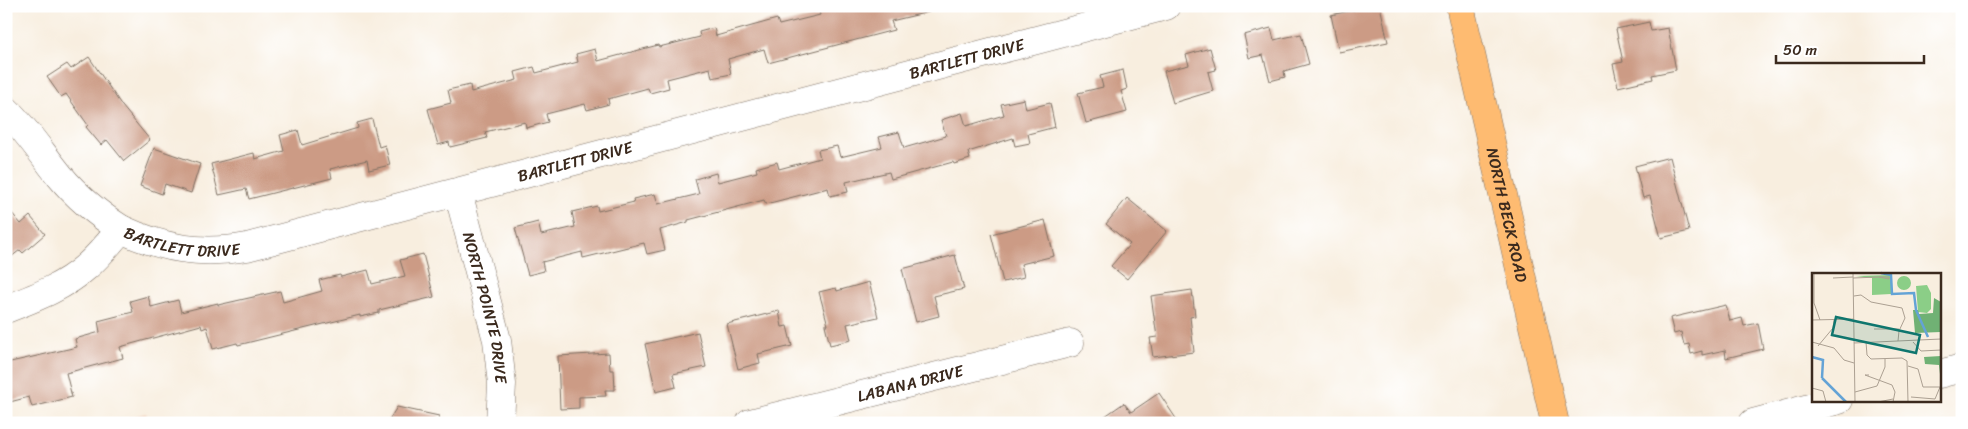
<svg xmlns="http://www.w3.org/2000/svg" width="1968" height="429" font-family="Sriracha,sans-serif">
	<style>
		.built { fill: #f3d4bf }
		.building { fill: #cc9b85 }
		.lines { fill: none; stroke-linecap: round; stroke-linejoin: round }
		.minor-casing { stroke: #7d6f62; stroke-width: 29 }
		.major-casing { stroke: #7d6f62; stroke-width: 29 }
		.minor { stroke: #fff; stroke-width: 28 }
		.major { stroke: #febb71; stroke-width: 28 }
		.labels { text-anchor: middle; stroke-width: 5; stroke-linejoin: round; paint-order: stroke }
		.street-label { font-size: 16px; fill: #3b2a1e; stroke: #fff }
		.inset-river { fill: none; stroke: #64a3d6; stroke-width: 2.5 }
		.inset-road { fill: none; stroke: #aca092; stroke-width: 1 }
		.view { fill: #0f766e; fill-opacity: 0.15; stroke: #0f766e; stroke-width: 2.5 }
		.inset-edge { fill: none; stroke: #3b2a1e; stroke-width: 2.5 }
	</style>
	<rect width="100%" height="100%" fill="#fff"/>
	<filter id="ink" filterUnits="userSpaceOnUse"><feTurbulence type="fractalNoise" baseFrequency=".02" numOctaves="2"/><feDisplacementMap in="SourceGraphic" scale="10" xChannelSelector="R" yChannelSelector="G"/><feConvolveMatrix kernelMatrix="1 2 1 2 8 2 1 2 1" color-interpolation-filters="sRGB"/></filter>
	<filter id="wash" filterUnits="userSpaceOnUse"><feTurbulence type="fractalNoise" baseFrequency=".0096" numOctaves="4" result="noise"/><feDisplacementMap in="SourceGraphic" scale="20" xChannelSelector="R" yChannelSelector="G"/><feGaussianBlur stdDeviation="1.12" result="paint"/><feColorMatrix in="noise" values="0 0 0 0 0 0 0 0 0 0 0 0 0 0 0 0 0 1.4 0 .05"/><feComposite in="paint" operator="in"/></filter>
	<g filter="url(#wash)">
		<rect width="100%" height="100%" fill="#f8eedf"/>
		<path class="built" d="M146,413l2,10h-40z"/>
		<g id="blocks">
			<path class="building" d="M818,6h110l1,6 -38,9 3,9 -126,33 -4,-14 -36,10 3,15 -19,4 -2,-10 -43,11 2,9 -19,5 -2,-5 -40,11 1,5 -22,6 -2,-6 -39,10 2,8 -22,6 -1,-6 -40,10 2,6 -37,9 -1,-5 -11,3 -10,-36 23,-6 -3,-13 22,-5 1,7 46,-12 -2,-8 19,-5 2,6 42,-11 -2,-8 19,-5 3,12 60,-16 1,2 41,-10 -1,-5 15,-4 2,8 61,-17 2,6 41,-10z
				M1372,6h8l8,36 -49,10 -8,-37z
				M1649,22l2,9 17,-3 8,42 -24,5 1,4 -35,8 -5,-23 10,-2 -7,-33z
				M1271,28l3,12 27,-6 8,30 -25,7 1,6 -15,4 -7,-26 -14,3 -5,-23z
				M1210,48l6,22 -8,2 5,19 -40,12 -9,-32 25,-6 -3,-10z
				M89,57l33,49 28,34 -26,21 -17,-21 -6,5 -15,-18 2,-2 -22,-31 -5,3 -14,-20 20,-13 4,5z
				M1123,70l4,19 -6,2 6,21 -41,11 -8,-30 25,-6 -3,-11z
				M1024,99l2,10 24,-6 5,24 -27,7 2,9 -15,3 -2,-8 -45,14 2,7 -16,5 -1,-2 -62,17 -2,-7 -43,10 2,10 -18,4 -2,-8 -62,16 -2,-4 -76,20v2l-28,8 5,20 -18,4 -3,-11 -61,15 -1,-6 -40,10 2,9 -16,4 -13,-47 23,-6 3,13 34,-8 -3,-15 25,-6 1,5 36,-9 -1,-3 22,-5 3,10 41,-10 -4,-15 21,-6 2,9 39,-10 -1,-4 21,-6 2,7 41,-11 -2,-8 19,-4 3,11 42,-10 -3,-10 20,-5 5,16 42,-12 -5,-16 21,-7 4,13 38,-11 -3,-11z
				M372,119l7,28 6,-2 5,20 -21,5 -2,-10 -37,9 2,9 -83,21 -3,-10 -27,6 -8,-31 43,-11 1,6 29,-8 -4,-16 18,-5 4,15 56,-17 -1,-5z
				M154,148l46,16 -9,29 -26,-9 -3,10 -22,-8z
				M1670,157l19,74 -28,7 -11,-42 -7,2 -8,-32z
				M1127,198l40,33 -40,48 -16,-13 19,-22 -24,-20z
				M6,206l15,18 9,-8 15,18 -22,19 -3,-3 -14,11z
				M1045,220l9,36 -33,8 3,13 -21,5 -12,-48z
				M423,254l11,43 -55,13v3l-19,4v-2l-122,30 -1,-2 -24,6 -6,-22 -5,2 -1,-4 -81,22 3,11 -57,15 6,24 -40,10 -3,-10 -23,6v-40l71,-16 -2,-8 25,-7 -2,-11 35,-9 -3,-11 18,-5 3,11 27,-7 3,12 37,-9v2l62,-14 3,11 39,-11 -3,-11 21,-5 1,2 27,-7 4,14 33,-8 -5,-16z
				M955,255l9,34 -30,7 5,20 -23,6 -14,-53z
				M869,282l9,35 -31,7 4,16 -21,5 -5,-20h3l-9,-33 17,-4 1,3z
				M1192,290l3,26 -5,1 4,35 -41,5 -3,-19 7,-1 -6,-41z
				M1726,305l4,16 12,-3 2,8 14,-3 5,26 -37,9 -1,-8 -23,5v-4l-11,3 -2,-10 -5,1 -3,-13 -7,2 -4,-16z
				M779,311l3,16 5,-1 5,20 -34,8 2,9 -22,6 -11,-45z
				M698,332l8,35 -33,7 3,13 -20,5 -11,-48z
				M609,353l1,17h4l1,20h-10l1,6 -27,1v11l-19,1 -2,-53z
				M1159,393l20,30h-84l29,-20 7,9z
				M397,407l42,9 -1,7h-51z"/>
		</g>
	</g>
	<g filter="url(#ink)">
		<use href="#blocks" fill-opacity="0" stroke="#7d6f62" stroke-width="1"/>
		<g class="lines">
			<defs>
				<g id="minor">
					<path d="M6,110c21,20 36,44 54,66 18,22 38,38 61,53"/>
					<path id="s1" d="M458,192l39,148 5,44 -2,39"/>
					<path id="s2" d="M6,309c28,-11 58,-22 80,-42 13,-11 24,-25 35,-38 43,20 79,26 126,18l919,-241"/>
					<path d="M1939,374l23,-6"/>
					<path id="s3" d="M750,423l320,-80"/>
					<path d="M1753,423l86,-23"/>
				</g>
				<g id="major">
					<path id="s4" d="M1460,6l95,417"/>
				</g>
			</defs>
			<use href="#minor" class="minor-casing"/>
			<use href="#major" class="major-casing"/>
			<use href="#minor" class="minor"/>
			<use href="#major" class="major"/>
		</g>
	</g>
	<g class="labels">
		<g class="street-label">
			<text dy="6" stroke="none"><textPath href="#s2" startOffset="1016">BARTLETT DRIVE</textPath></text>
			<text dy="6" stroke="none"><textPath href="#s2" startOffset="611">BARTLETT DRIVE</textPath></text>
			<text dy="6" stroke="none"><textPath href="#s4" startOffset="214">NORTH BECK ROAD</textPath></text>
			<text dy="6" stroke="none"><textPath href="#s2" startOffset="206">BARTLETT DRIVE</textPath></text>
			<text dy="6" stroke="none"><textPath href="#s1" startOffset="119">NORTH POINTE DRIVE</textPath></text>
			<text dy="6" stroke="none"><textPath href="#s3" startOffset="165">LABANA DRIVE</textPath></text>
		</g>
	</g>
	<g transform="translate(1812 273)">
		<rect width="129" height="129" fill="#f8eedf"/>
		<path d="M79,2v19l-19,1v-17l-16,-2zM85 10a7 7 0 1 1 14 0a7 7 0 1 1-14 0ZM115,12l4,8v16l-4,4 -9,-1 -2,-26z" fill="#8bce87"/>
		<path d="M122,25l7,4v30l-26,1 -2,-23h5l1,4 14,-1zM129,83v18h-1l-1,-9 -14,-1 -1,-7z" fill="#70b174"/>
		<path class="inset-river" d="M69,0l10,2 1,19 22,-1 2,17 12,27M0,84l11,3 -1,18M10,105l24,24"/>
		<path class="inset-road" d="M2,0v30l6,17M41,0l2,129M21,5l20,-1M41,5l26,-1h10v2l-10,-2M42,23l7,-1 10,7 31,6 3,10 -6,13 -1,10M0,47l42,-1M62,56h25M0,69l22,6 10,12 10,3M54,69l1,13 4,4 31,-1 5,3 1,41M101,69l8,9 20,-1M42,70l87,-4M6,73l15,-18 1,-8M96,93l10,3 5,18h18M57,102h-4l27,10 3,7 -2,10M0,115l11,3 3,11M43,119l22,-6 8,-19v-8M99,124l24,2 5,-12M66,129l15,-3"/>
		<path class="view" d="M24,44l84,18 -4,18 -84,-18z"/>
		<rect width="129" height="129" class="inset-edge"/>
	</g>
	<rect width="1968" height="429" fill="none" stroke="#fff" stroke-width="25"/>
	<path d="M1776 55v8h148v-8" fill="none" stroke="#3b2a1e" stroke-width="2.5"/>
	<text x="1783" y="55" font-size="15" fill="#3b2a1e" stroke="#ffffff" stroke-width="4" paint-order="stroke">50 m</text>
</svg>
